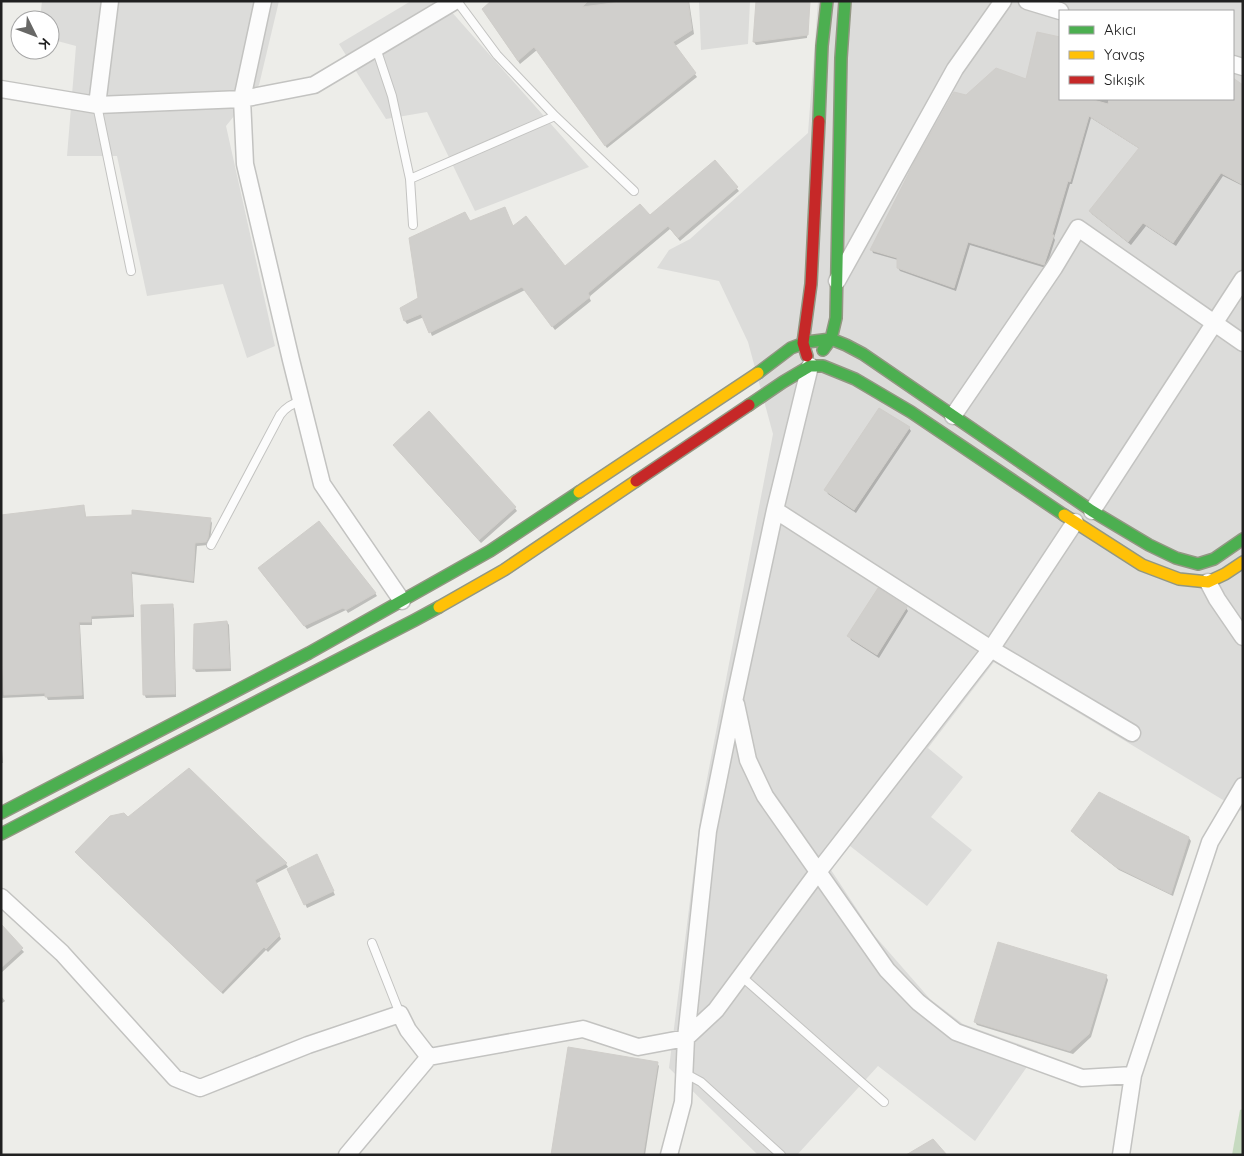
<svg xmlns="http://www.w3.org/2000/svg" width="1244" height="1156" font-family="Quicksand,sans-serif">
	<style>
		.residential { fill: #dcdcda; fill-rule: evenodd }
		.forest { fill: #c6dac0 }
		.shadow { fill: #0003 }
		.building { fill: #d0cfcc; stroke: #d0ceca }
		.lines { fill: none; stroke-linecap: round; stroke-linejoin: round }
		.lane-casing { stroke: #c3c3c1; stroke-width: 10 }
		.street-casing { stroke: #c3c3c1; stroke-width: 19 }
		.fast-casing { stroke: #929782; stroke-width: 14 }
		.slow-casing { stroke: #929782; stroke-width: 14 }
		.jam-casing { stroke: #929782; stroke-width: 14 }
		.lane { stroke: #fcfcfc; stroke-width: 8 }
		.street { stroke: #fcfcfc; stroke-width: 16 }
		.fast { stroke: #4caf50; stroke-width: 11 }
		.slow { stroke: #ffc107; stroke-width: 11 }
		.jam { stroke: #c62828; stroke-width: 11 }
	</style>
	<rect width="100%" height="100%" fill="#edede9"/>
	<path class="residential" d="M42,1h237l-20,84 -33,41 49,220 -28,12 -24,-74 -76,12 -30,-140h-50l9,-110 -26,-7v-19h-10z
		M411,1h31l147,166 -114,44 -48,-99 -41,7 -47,-75z
		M699,1h51l-2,43 -47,6z
		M818,1h425v811l-249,-150 -66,86 35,29 -32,40 41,33 -45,56 -77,-60 -19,24 43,65 56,64 33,25 75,27 -63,90 -97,-75 -81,89h-39l-89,-87 33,-263 71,-371 -25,-92 -29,-61 -62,-13 12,-18 21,-11 118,-106zM1060,11h173v88h-173z"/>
	<path class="forest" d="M1243,1109v46h-11l8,-45z"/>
	<path class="shadow" d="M493,1h196l5,33 -19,12 22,31 -90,71 -70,-98 -17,14 -35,-51z
		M757,1h52l-2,37 -51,7 -2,-3z
		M1038,33l22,5v61h173v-19l10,6v100l-20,-10 -47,70 -30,-20 -15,19 -39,-31 -2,-3 50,-62 -49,-31 -19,66h-2l-16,54 1,2 -9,28 -76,-23 -14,46 -56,-20 -2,-3v-8l-25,-7 -1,-3 95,-153 60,-17z
		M715,162l24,29 -59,50 -10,-12 -81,68 2,4 -36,29 -30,-40 -93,46 -8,-19 -17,7 -2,-3 -4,-12 18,-10 51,-76 43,5 52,39 84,-50z
		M909,428l2,3 -55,82 -28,-19 -2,-4z
		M396,448l119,60 2,3 -36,32z
		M83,506l2,4 1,8 124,1 2,4 -2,19 -2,3 -11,1 -3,37 -62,-9 2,43 -42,2v6h-12l4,74 -36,1 -2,-4 -45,2v-49h2z
		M261,572l114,21 2,3 -29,17 -2,-3 -39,19z
		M172,605l2,4 2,88 -30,1 -2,-4z
		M906,608l2,3 -29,47 -28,-18 -2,-4z
		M227,622l2,3 2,46 -35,1 -2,-4z
		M1,736l2,27h-2z
		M189,770l97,94 2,3 -33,17 26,55 -13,13 -2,-2 -43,44 -144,-138 -2,-4 51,-34z
		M1073,831l116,7 2,3 -18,55 -54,-26 -44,-35z
		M318,859l17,36 -28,13 -18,-39z
		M1,926l23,26 -23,21z
		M1106,976l2,4 -17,57 -18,17 -96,-29 -2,-3z
		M1,996l4,5 -4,3z
		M657,1063l2,3 -14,89h-92z"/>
	<path class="building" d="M491,1h97l-6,6 46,-6h60l4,29 -19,12 23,31 -91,73 -71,-99 -16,14 -36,-52z
		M756,1h54l-2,34 -55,7z
		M1037,32l23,5v62h30l18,5 1,-5h124v-21l10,7v100l-22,-12 -48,70 -30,-20 -15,19 -39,-31 50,-63 -50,-32 -19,66 -2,-1 -16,54h2l-10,30 -76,-23 -14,46 -57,-20v-10l-27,-8 44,-87 40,-71 12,3 30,-27 30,11z
		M715,160l23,27 -60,51 -10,-12 -80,67 2,4 -38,30 -30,-40 -93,46 -8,-19 -17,7 -4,-13 18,-10 -9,-60 56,-26 5,9 35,-14 8,19 13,-10 39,50 75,-62 10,11z
		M879,408l31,19 -56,83 -30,-20z
		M429,411l87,96 -37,33 -86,-95z
		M84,505l1,12 47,-2v-5l79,8 -3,20 -2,4 -11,1 -2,38 -62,-10 2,43 -42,2v6h-12l3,73 -37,2v-4l-41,2 -3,-59v-121z
		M319,521l57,72 -30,17 -3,-2 -39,18 -46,-58z
		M878,588l29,19 -30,48 -30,-19z
		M173,604l2,90 -32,1 -2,-90z
		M227,621l3,47 -37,1 1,-45z
		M189,768l98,95 -32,17 25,55 -14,14 -2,-2 -43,45 -146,-140 35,-36 14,-3 4,4z
		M1099,792l90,45 -18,57 -55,-27 -45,-36z
		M317,854l17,37 -30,14 -17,-36z
		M1,924l22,24 -22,20z
		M998,942l109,33 -18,59 -19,17 -96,-29z
		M568,1047l90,15 -15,93h-92z
		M933,1139l14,16h-41z"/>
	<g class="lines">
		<defs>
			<path id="lane" d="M457,1l40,54 58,61 79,75
				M376,48l16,48 18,83 3,46
				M97,105l34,166
				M410,179l145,-63
				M211,545l69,-130c6,-8 12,-11 21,-14
				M372,943l28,71
				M741,976l143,126
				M684,1076h6l11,6 80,73"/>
			<path id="street" d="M263,1l-21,98 3,65 46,196 31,124 80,117
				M1027,1l33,10
				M1233,64l10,3
				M1,89l96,16 145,-6 72,-14 141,-84
				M97,105l13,-104
				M837,281l118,-212 48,-68
				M953,416l101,-148 24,-40 165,115
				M775,510l216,139 141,84
				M1092,511l151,-232
				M1208,582l9,17 26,38
				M736,704l12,56 17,36 122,174 31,32 38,30 126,46 51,-3
				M1,897l61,56 113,125 25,10 108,-43 92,-31 8,16 21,27
				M347,1155l82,-98 154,-28 55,18 48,-9 30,-28 102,-138 173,-223 84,-127
				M669,1155l14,-53 3,-64 22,-207 27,-134 40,-187 35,-144
				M1121,1155l12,-80 77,-233 33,-56"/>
			<path id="fast" d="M819,121l3,-75 5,-45
				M823,350l8,-11 5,-21 5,-260 4,-57
				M758,373l33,-25 16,-6 24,-3 15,6 17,9 229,157 57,34 27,13 22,6 16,-5 29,-20
				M749,405l34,-23 27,-16h13l32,13 56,33 153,103
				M1,813l308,-160 181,-102 89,-59
				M1,834l414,-214 24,-13"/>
			<path id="slow" d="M579,492l179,-119
				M1064,515l78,50 37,14 29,3 17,-8 18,-12
				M439,607l65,-37 132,-89"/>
			<path id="jam" d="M807,356l-4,-13 8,-59 8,-163
				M636,481l113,-76"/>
		</defs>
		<use href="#lane" class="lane-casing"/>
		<use href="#street" class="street-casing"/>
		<use href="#fast" class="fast-casing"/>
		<use href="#slow" class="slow-casing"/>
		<use href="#jam" class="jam-casing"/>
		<use href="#lane" class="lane"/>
		<use href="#street" class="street"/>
		<use href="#fast" class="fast"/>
		<use href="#slow" class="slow"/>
		<use href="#jam" class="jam"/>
	</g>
	<rect width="1244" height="1156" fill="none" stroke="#202020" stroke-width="5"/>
	<rect x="1059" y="10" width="175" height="90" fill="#ffffff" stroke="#a6a6a6"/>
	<rect x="1069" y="26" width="25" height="8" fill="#4caf50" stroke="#a6a6a6"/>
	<text x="1104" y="35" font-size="15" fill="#202020">Akıcı</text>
	<rect x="1069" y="51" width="25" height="8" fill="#ffc107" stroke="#a6a6a6"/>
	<text x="1104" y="60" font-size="15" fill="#202020">Yavaş</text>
	<rect x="1069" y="76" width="25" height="8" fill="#c62828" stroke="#a6a6a6"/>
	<text x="1104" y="85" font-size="15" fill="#202020">Sıkışık</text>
	<g transform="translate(35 35) rotate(132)"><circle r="24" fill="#ffffff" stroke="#a6a6a6"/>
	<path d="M0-4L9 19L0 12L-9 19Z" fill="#686866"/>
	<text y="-8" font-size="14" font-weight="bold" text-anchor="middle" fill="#202020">K</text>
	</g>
</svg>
